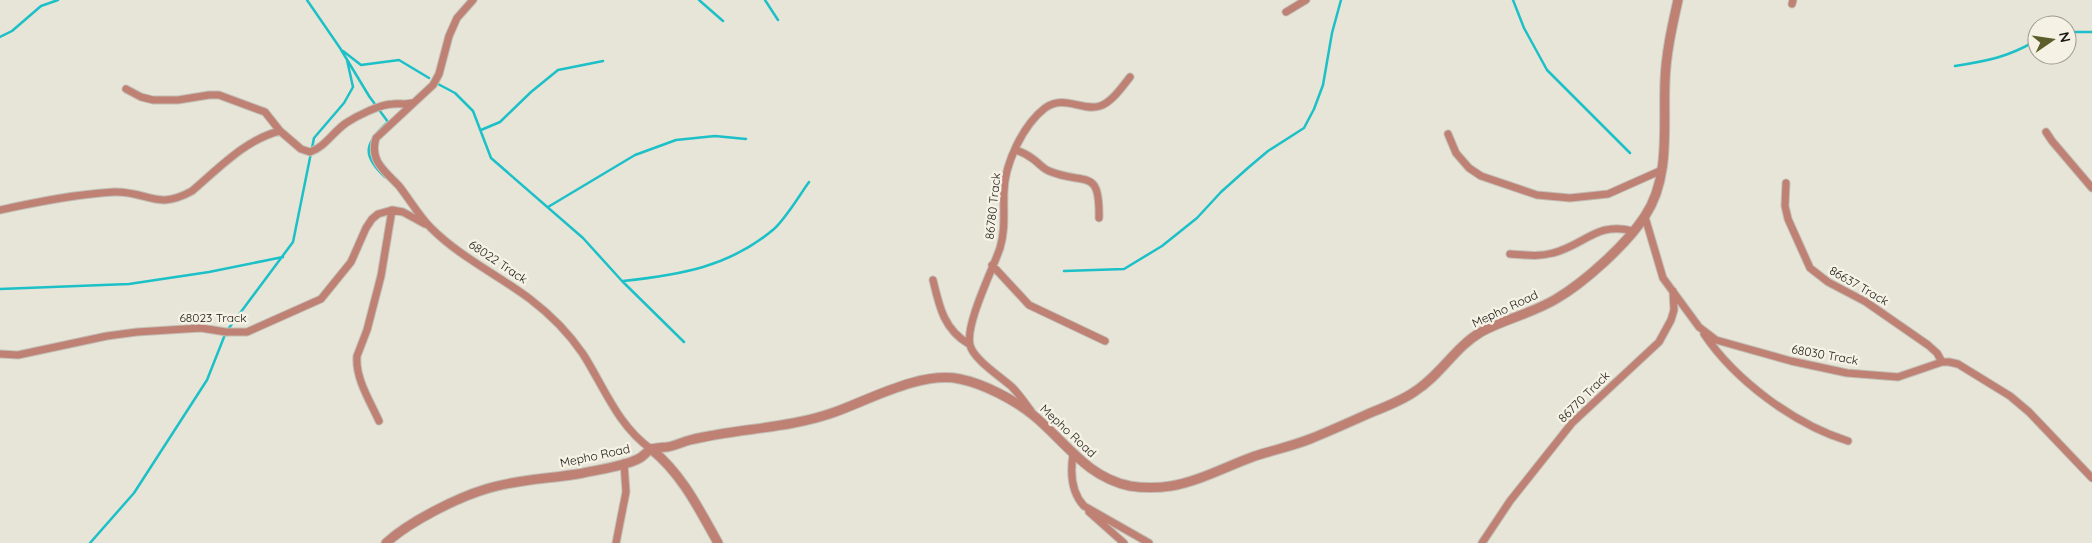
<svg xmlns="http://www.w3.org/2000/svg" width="2092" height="543" font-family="Quicksand,sans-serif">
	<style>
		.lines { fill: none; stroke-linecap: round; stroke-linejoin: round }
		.stream { stroke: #1cc0c7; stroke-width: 2.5 }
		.minor-casing { stroke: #c2bfb5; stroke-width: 9 }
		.tertiary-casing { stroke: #c2bfb5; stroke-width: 11 }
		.minor { stroke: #c08175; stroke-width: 7 }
		.tertiary { stroke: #c08175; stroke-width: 9 }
		.labels { text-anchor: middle; stroke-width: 5; stroke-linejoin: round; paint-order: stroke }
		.street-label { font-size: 12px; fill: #191814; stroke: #f5f1e5 }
	</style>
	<rect width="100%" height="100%" fill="#e7e4d8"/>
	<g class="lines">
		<path class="stream" d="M307,0l33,48 29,48 19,26c-22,20 -28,32 -3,55
			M699,0l24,21
			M765,0l13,20
			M1513,0l11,28 23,42 83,83
			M2067,32h25
			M0,37l12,-6 29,-25 17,-6
			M343,51l18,14 38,-5 30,18
			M1955,66c32,-5 54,-9 82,-26
			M438,84l17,9 18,18 18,47 92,80 39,43 62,61
			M481,130l19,-8 31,-30 27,-22 45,-9
			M548,207l87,-52 41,-15 39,-4 31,3
			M1064,271l60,-2 38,-23 35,-28 24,-26 28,-25 19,-16 36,-23 10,-19 9,-24 9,-52 9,-33
			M623,281c57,-6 106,-14 151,-52 12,-11 25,-33 35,-47
			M0,289l129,-5 80,-12 74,-15
			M90,543l44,-50 73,-113 19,-48 67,-90 21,-104 30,-35 9,-16 -6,-27"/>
		<defs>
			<path id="minor" d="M473,0l-16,18 -8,18 -10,38 -6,11 -57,53c-7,23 9,33 23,48 11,14 20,30 32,42 29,29 67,47 99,71 21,16 38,33 53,55 21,33 35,72 68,95
				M1792,4l1,-4
				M1286,12l20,-12
				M126,89l15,8 12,3h25l31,-5h10l46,17 15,19
				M2046,132l6,9 40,47
				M1448,134l8,19 13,15 12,8 56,19 33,3 38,-4 54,-24
				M1016,150c6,2 12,5 17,9 6,4 9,9 16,12 36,15 51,-5 50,47
				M1786,183l-1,23 3,13 22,49 18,14 38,20 62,43 9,8 5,9
				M0,210c37,-8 76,-16 114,-18 34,-1 42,19 78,-1 26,-22 54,-52 88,-60l21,18 9,3c15,-5 23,-20 36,-29 11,-7 34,-19 47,-19 7,-1 11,1 19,-1
				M1645,217l18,61 36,49 17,13 75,21 56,12 51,4 44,-15h7l9,2 52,32 19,16 63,66
				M1510,254c15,1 29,3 43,-1 32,-8 44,-32 80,-22
				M992,265l37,40 76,36
				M933,280c6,26 11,50 36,64
				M1704,334c31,46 91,91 144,107
				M0,354l18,1 89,-19 30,-4 64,-4 25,4h21l74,-33 30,-37 15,-34 6,-9 6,-5 14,-4 11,2 22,12
				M1031,411c-6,-8 -12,-17 -19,-24 -11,-10 -39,-28 -42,-42 -5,-21 23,-76 30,-97 6,-20 3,-37 4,-57 1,-28 19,-66 41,-83 20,-14 37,4 55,-2 12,-4 22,-19 30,-29
				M379,421c-9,-20 -24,-43 -22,-65l10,-26 14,-54 11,-66
				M1073,455c-3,19 -2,37 11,51l65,37
				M1089,512l35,31
				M616,543l10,-51 -2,-29
				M1482,543l28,-42 62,-78 87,-81 12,-22 3,-10 -1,-19"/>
			<path id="tertiary" d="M651,449c31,25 48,60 67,94
				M386,543c23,-21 70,-45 100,-54 31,-10 65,-10 97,-16 17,-4 39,-6 55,-14 5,-2 8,-7 13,-10 2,-1 14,-2 16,-2 8,-1 15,-5 23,-7 48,-12 98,-11 145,-28 36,-13 86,-41 125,-33 24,5 53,20 73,36 32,26 53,62 97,71 13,2 28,2 41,0 29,-5 56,-20 84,-30 19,-6 37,-10 55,-17 20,-8 40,-17 60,-26 15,-6 31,-12 44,-21 26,-16 41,-45 67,-60 24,-13 52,-19 75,-33 29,-17 71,-55 89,-83 26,-39 18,-91 20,-135 1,-28 7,-54 13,-81"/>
		</defs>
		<use href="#minor" class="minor-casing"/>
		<use href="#tertiary" class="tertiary-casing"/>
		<use href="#minor" class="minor"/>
		<use href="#tertiary" class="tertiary"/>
	</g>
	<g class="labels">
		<g class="street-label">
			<text transform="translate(993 206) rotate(-84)" y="4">86780 Track</text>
			<text transform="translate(498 262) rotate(34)" y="4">68022 Track</text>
			<text transform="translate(1859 286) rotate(30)" y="4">86637 Track</text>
			<text transform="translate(1505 309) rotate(-25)" y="4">Mepho Road</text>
			<text x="213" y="322">68023 Track</text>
			<text transform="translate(1825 355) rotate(10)" y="4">68030 Track</text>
			<text transform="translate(1584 397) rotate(-45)" y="4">86770 Track</text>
			<text transform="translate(1068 431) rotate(43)" y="4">Mepho Road</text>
			<text transform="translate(595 456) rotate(-12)" y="4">Mepho Road</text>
		</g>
	</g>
	<g transform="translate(2052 40) rotate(77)"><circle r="24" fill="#f5f1e5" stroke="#9d9a91"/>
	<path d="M0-4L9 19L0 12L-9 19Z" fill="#5c5d2a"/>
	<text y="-8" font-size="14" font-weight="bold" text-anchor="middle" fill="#191814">N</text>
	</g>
</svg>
